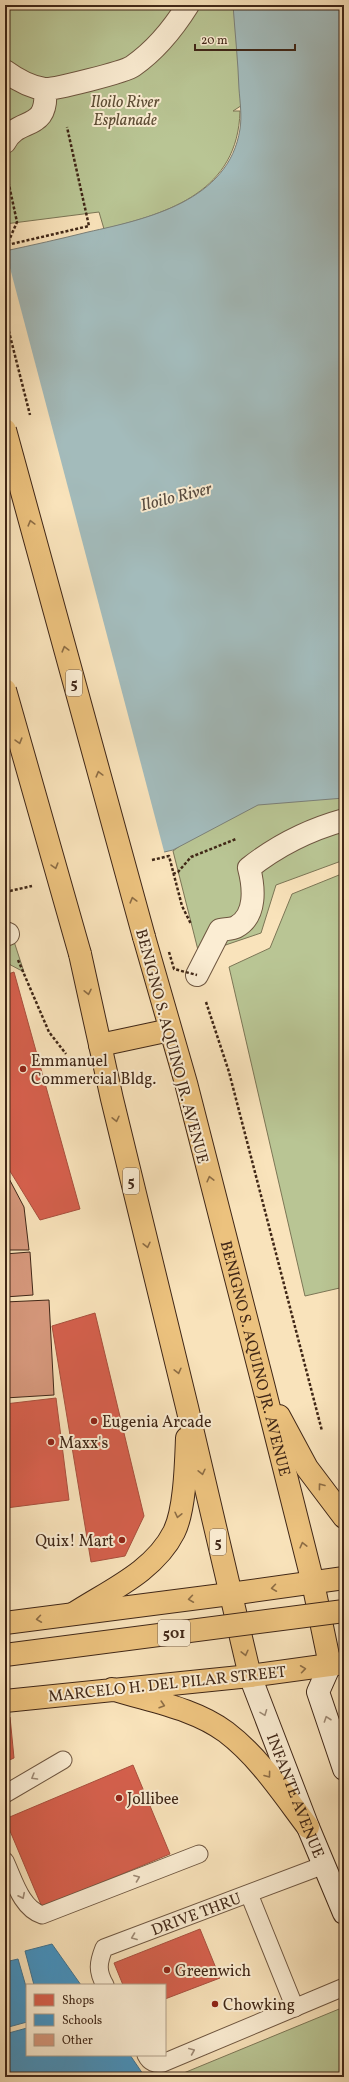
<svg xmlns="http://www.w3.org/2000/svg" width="349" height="2082" font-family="Vollkorn,serif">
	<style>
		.green { fill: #b9c594; stroke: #7c7656 }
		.water { fill: #a3bbbb; stroke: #7b8079 }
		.pier { fill: #f9e3bb }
		.shops { fill: #d6604d; stroke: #a94f3d }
		.schools { fill: #4393c3; stroke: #42738f }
		.building { fill: #d6987c; stroke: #402717 }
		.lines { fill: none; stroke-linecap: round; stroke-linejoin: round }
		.lane-casing { stroke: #6e5640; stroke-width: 19 }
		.street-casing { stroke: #6e5640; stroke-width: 24 }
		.secondary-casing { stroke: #402717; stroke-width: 24 }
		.primary-casing { stroke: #402717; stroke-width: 24 }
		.highway-casing { stroke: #402717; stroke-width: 24 }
		.path { stroke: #402717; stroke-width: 2.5; stroke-dasharray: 3 2; stroke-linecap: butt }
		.lane { stroke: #fbedd3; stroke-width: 17 }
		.street { stroke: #fbedd3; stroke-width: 22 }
		.secondary { stroke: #fbedd3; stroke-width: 22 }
		.primary { stroke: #ecc27e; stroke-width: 22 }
		.highway { stroke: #ecc27e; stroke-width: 22 }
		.primary-bridge-casing { stroke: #402717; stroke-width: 24; stroke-linecap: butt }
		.highway-bridge-casing { stroke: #402717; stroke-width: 24; stroke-linecap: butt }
		.path-bridge { stroke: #402717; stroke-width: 2.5; stroke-dasharray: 3 2; stroke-linecap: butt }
		.primary-bridge { stroke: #ecc27e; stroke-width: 22 }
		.highway-bridge { stroke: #ecc27e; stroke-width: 22 }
		.oneway { stroke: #8d6d45 }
		.oneway2 { stroke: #9e8a75 }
		.poi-dot { fill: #8f2418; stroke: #fbedd3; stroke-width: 1.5 }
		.labels { text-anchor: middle; stroke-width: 4; stroke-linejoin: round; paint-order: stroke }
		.shield { fill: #fbedd3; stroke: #78624f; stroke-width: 1 }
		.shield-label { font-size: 15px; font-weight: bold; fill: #402717 }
		.park-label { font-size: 16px; font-style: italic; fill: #5e4e36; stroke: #fbedd3 }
		.street-label { font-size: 16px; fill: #402717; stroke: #fbedd3 }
		.poi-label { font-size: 16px; fill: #402717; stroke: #fbedd3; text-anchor: start }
		.water-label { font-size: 17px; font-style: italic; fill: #594c40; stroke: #fbedd3 }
	</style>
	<rect width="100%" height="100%" fill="#f9e3bb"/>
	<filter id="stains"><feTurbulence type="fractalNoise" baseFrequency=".005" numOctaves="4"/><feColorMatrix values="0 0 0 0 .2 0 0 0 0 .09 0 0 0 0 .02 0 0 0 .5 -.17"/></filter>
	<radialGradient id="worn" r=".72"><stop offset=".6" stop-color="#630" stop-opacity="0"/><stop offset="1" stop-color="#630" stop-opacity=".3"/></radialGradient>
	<path class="green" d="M5,5h287l-39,93 -20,13h7c-2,80 -70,102 -136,118l-5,-17 -94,12z
		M344,771v89l-68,25 -15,48 -62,21 -26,-103 8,-6 -4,-26z
		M344,873v414l-39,9 -76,-329 41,-19 22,-54z
		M5,914l19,58 -19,-10z
		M344,2007v70h-170z"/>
	<path class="water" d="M233,5h111v793l-86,7 -85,45 -168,39v-638c28,-6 55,-12 83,-19 59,-13 141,-31 152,-103 2,-13 0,-27 -1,-40 -1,-28 -4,-56 -6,-84z"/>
	<path class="pier" d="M5,249l160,606 -154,35 -6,-22z"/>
	<path class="shops" d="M14,972l66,237 -40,11 -35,-57v-188z
		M95,1313l49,203 -19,40 -34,6 -39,-236z
		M56,1398l13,102 -63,8 -1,-104z
		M5,1717h5l4,41 -9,4z
		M133,1765l37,89 -128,53 -37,-88z
		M200,1929l20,49 -55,21v-14h-42l-9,-22z"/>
	<path class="schools" d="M52,1944l29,41h-47l-9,-34z
		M18,1959l9,31v32l-22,6v-66z
		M27,2028v27h103l15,22h-133l-7,-23v-20z"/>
	<path class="building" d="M5,1171l19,36 5,43h-24z
		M30,1252l3,43 -28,2v-43z
		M49,1300l5,95 -49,3v-96z"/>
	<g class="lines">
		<defs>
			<g id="lane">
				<path d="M5,1794l58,-34"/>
				<path d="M5,1861c9,19 16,47 37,54l157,-61"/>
				<path d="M249,1894l46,114"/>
				<path id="s1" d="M105,1985c-8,-14 -7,-22 -1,-37l220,-83"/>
				<path d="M146,2055c4,8 9,9 17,8l181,-76"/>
			</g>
			<path id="street" d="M5,71c11,8 25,16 39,18 9,1 81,-17 89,-23 23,-16 40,-37 55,-61
				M5,142c13,-26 44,-9 40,-53
				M5,933l3,1
				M197,975l23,-45c5,-1 12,-1 16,-3 21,-11 18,-40 13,-59 29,-23 59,-38 95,-48"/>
			<g id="secondary">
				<path d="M330,1665l-12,27 26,77"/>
				<path id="s2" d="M250,1676l58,151 36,86"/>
			</g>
			<path id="primary" d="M5,1623l225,-29
				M112,1689c37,12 82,19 114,43 33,25 57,62 82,95
				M5,1701l245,-25"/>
			<g id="highway">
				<path id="s3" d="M144,937l42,146 78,305 49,195 17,82"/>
				<path d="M80,954l32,145 75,308 63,269 94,-13"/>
				<path d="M100,1045l70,-15"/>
				<path d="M279,1416l28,52 37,49"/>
				<path d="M230,1594l114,-16"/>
				<path d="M73,1614c35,-23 81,-42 101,-82 11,-22 12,-69 13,-94"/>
			</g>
		</defs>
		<use href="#lane" class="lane-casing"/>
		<use href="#street" class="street-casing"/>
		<use href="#secondary" class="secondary-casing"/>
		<use href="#primary" class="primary-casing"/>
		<use href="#highway" class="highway-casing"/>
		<path class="path" d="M5,245h2l10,-23 -11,-51
			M7,245l82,-19 -22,-99
			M152,860l17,-4 13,50 9,18
			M173,874l5,-2 13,-15 45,-18
			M5,892l27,-6
			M18,960l31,72 17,22
			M206,1002l23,70 93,359"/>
		<use href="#lane" class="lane"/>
		<use href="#street" class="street"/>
		<use href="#secondary" class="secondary"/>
		<use href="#primary" class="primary"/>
		<use href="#highway" class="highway"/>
		<defs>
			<path id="primary-bridge" d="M5,1655l339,-44"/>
			<path id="highway-bridge" d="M5,430l139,507
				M5,690l75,264"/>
		</defs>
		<use href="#primary-bridge" class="primary-bridge-casing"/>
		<use href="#highway-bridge" class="highway-bridge-casing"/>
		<path class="path-bridge" d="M5,316l25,99
			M169,952l5,17 23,6"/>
		<use href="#primary-bridge" class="primary-bridge"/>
		<use href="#highway-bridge" class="highway-bridge"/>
	</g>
	<defs><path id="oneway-chevron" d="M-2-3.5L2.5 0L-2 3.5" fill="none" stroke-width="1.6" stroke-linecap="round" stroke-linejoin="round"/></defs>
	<g class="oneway">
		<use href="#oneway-chevron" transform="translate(31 523) rotate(-105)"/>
		<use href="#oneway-chevron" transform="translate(65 649) rotate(-105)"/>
		<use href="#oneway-chevron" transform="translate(19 741) rotate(74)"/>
		<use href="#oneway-chevron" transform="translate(99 774) rotate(-105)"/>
		<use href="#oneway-chevron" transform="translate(55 866) rotate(74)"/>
		<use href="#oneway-chevron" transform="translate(133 900) rotate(-105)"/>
		<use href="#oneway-chevron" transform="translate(88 992) rotate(78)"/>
		<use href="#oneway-chevron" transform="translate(116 1119) rotate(77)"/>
		<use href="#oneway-chevron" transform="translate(210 1179) rotate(-104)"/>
		<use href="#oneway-chevron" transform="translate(147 1245) rotate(77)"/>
		<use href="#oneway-chevron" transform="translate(178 1371) rotate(76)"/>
		<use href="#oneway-chevron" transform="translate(202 1472) rotate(77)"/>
		<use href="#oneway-chevron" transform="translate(321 1486) rotate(-127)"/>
		<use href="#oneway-chevron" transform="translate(178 1515) rotate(103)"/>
		<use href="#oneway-chevron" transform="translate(303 1545) rotate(-104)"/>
		<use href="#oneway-chevron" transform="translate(274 1588) rotate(172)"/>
		<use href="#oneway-chevron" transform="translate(191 1599) rotate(172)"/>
		<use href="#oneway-chevron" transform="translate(39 1619) rotate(172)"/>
		<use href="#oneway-chevron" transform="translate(245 1653) rotate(76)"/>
		<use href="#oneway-chevron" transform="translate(303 1669) rotate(-8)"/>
		<use href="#oneway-chevron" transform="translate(162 1705) rotate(17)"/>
		<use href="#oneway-chevron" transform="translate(268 1775) rotate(53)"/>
	</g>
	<g class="oneway2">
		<use href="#oneway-chevron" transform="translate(264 1713) rotate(69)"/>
		<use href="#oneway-chevron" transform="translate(327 1719) rotate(-109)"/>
		<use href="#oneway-chevron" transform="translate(34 1777) rotate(150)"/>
		<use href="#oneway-chevron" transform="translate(137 1878) rotate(-21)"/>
		<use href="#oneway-chevron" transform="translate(22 1896) rotate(64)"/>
		<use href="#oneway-chevron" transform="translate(134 1937) rotate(159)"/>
		<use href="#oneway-chevron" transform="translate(192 2051) rotate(-23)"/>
	</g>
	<g class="poi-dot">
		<circle cx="23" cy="1069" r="4"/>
		<circle cx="94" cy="1421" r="4"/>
		<circle cx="51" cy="1442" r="4"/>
		<circle cx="122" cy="1540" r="4"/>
		<circle cx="119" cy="1798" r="4"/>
		<circle cx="167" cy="1970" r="4"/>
		<circle cx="215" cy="2004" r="4"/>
	</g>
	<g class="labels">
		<g class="shield">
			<rect x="66" y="670" width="16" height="26" rx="3"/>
			<rect x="123" y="1168" width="16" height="26" rx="3"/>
			<rect x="210" y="1529" width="16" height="26" rx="3"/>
			<rect x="158" y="1620" width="32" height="26" rx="3"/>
		</g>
		<g class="shield-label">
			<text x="74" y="688">5</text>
			<text x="131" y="1186">5</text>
			<text x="218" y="1547">5</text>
			<text x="174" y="1638">501</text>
		</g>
		<g class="park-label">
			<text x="125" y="107">Iloilo River<tspan x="125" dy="18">Esplanade</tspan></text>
		</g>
		<g class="street-label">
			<text transform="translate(173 1046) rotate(75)" y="6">BENIGNO S. AQUINO JR. AVENUE</text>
			<text dy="6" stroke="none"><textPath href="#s3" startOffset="436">BENIGNO S. AQUINO JR. AVENUE</textPath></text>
			<text transform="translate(167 1683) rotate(-6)" y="6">MARCELO H. DEL PILAR STREET</text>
			<text dy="6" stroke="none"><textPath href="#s2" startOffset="128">INFANTE AVENUE</textPath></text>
			<text dy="6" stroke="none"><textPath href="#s1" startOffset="137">DRIVE THRU</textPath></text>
		</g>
		<g class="poi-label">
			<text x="31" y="1066">Emmanuel<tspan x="31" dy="18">Commercial Bldg.</tspan></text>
			<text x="102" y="1427">Eugenia Arcade</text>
			<text x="59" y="1448">Maxx's</text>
			<text x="114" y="1546" text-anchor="end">Quix! Mart</text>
			<text x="127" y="1804">Jollibee</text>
			<text x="175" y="1976">Greenwich</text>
			<text x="223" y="2010">Chowking</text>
		</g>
		<g class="water-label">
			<text transform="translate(176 496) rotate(-14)" y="6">Iloilo River</text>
		</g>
	</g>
	<rect width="349" height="2082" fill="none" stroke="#f9e3bb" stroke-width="20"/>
	<rect x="6" y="6" width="337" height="2070" fill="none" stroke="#402717" stroke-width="2"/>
	<rect x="10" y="10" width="329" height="2062" fill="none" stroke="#402717"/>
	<rect x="26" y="1984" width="140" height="72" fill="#fbedd3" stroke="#b09e88"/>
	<rect x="34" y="1994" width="20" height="12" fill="#d6604d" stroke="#b09e88"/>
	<text x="62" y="2004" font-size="12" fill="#402717">Shops</text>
	<rect x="34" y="2014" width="20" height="12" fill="#4393c3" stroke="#b09e88"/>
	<text x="62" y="2024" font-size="12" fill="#402717">Schools</text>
	<rect x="34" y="2034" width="20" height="12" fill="#d6987c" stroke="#b09e88"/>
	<text x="62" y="2044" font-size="12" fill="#402717">Other</text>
	<path d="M195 44v6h100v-6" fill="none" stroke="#402717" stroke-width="2"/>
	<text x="201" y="44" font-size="12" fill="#402717" stroke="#fbedd3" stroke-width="3" paint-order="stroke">20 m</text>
	<rect width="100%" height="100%" filter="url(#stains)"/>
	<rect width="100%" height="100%" fill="url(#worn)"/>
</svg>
